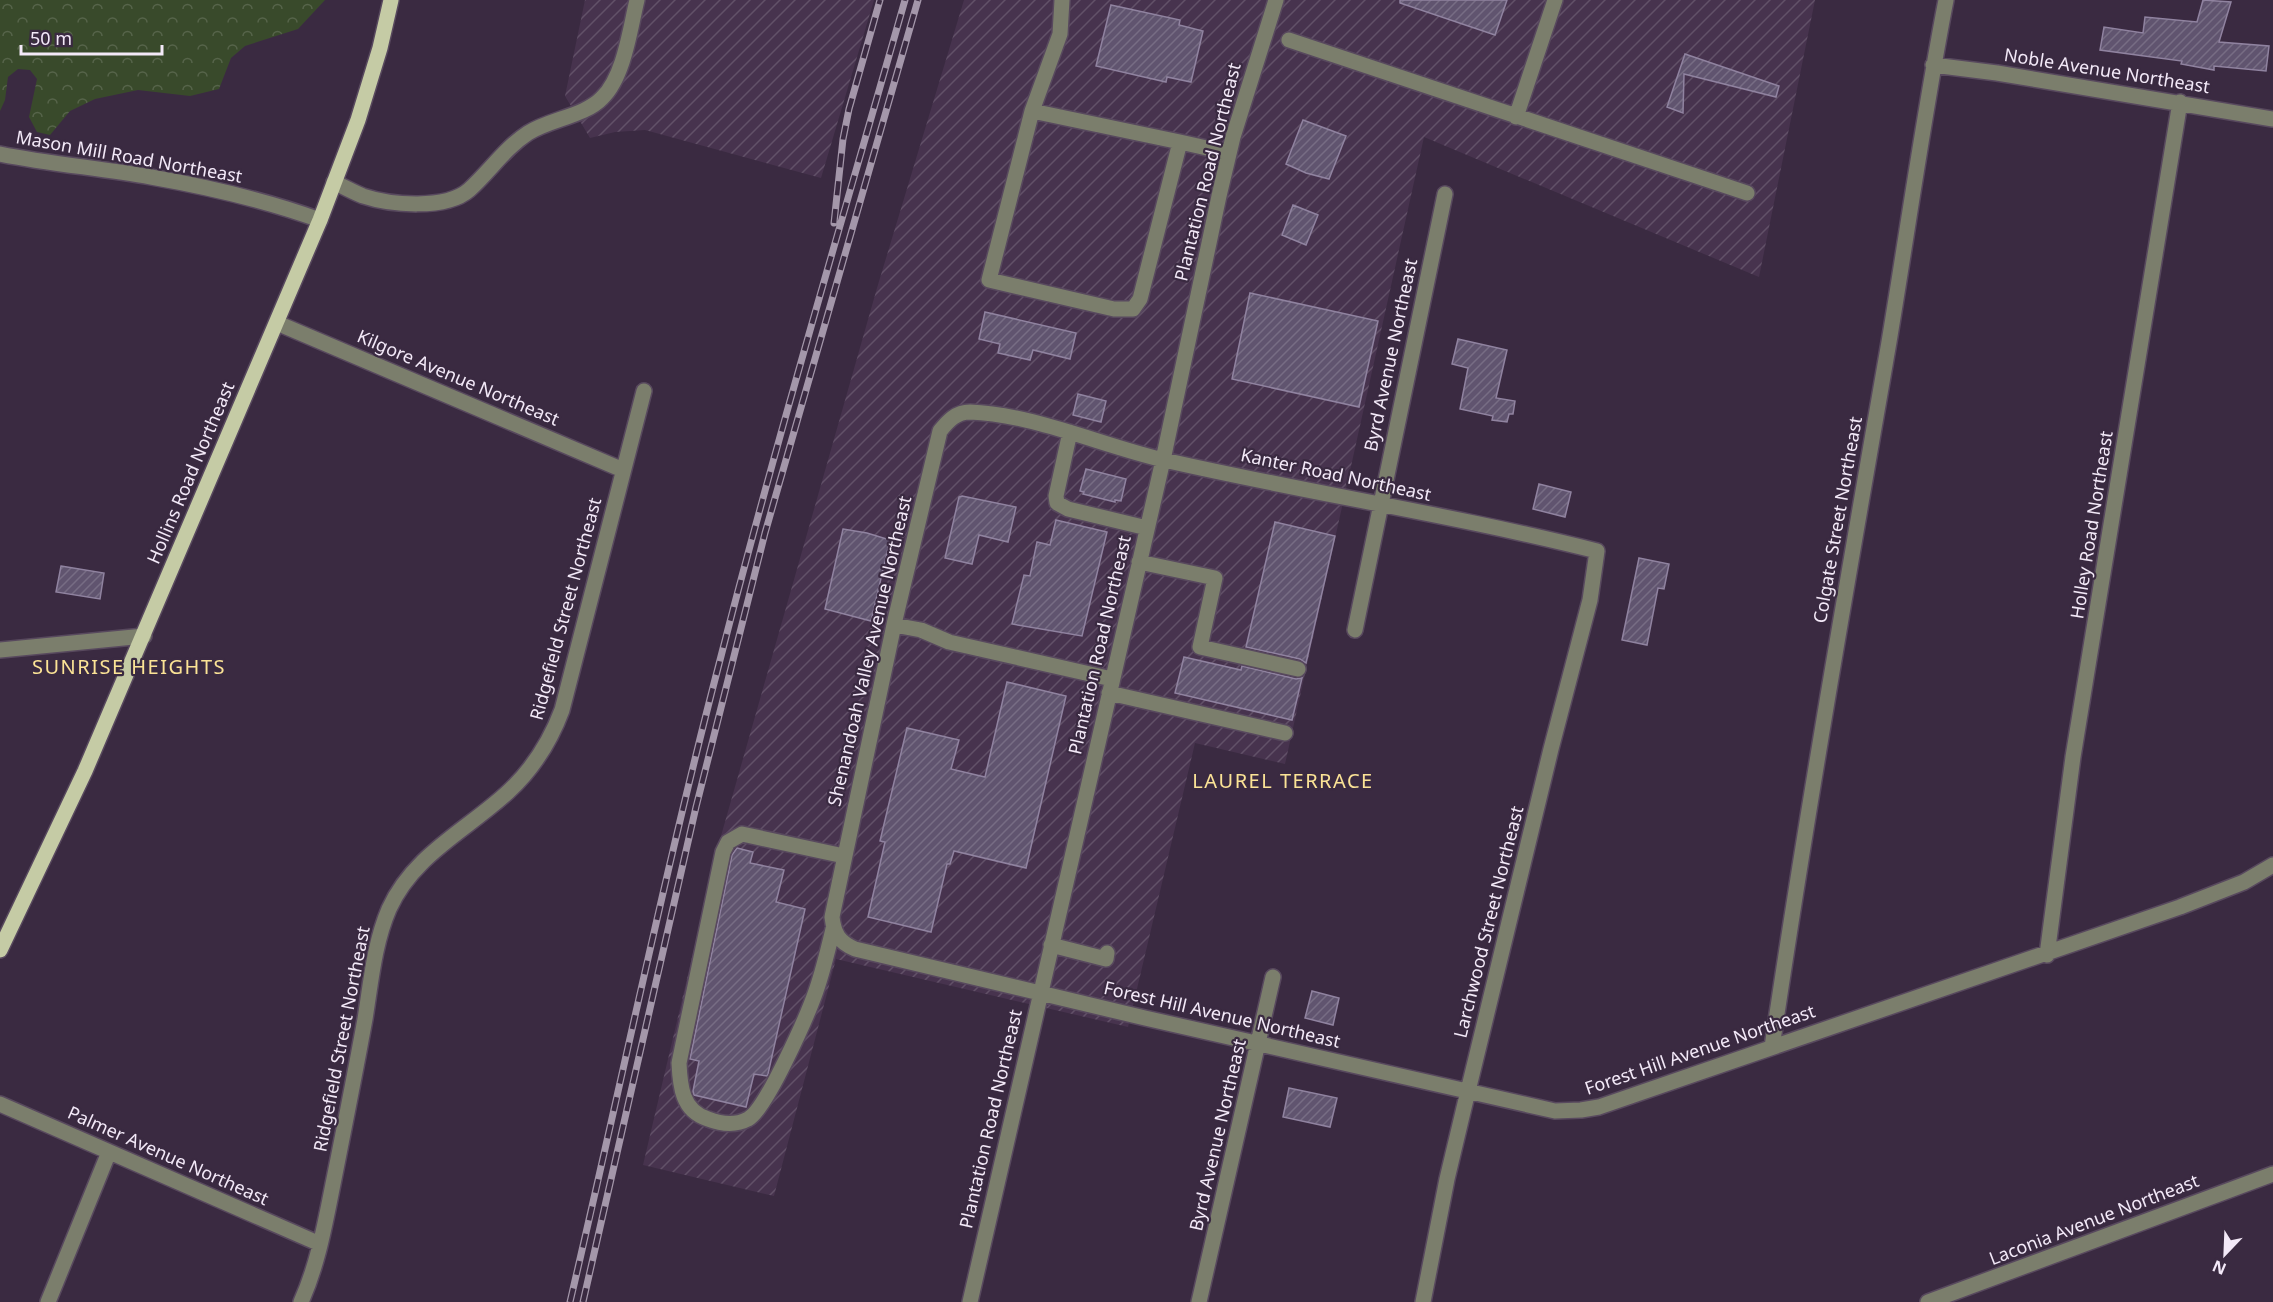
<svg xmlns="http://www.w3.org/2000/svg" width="2273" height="1302" font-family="'Noto Sans',sans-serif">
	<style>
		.industrial { fill: url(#industrial-furrows) }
		.forest { fill: url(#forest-crowns) }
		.building { fill: url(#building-hatch); stroke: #9083a0; stroke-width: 1.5 }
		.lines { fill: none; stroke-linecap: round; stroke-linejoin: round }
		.minor-casing { stroke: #58495e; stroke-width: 18 }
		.major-casing { stroke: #58495e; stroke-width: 18 }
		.minor { stroke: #7b7e6c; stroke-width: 15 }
		.major { stroke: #c5cba5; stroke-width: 15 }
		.rail-casing { stroke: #a497aa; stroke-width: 7 }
		.rail { stroke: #3a2a41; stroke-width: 4.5; stroke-dasharray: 14; stroke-linecap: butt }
		.labels { text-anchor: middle; stroke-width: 4.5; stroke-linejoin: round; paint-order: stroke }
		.street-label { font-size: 18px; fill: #f3e9f8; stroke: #3a2a41 }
		.neighbourhood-label { font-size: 20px; letter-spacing: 1.5px; fill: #fbe396; stroke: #3a2a41 }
	</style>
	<defs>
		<pattern id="industrial-furrows" width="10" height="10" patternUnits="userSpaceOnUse" patternTransform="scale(1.5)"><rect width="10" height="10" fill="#47334e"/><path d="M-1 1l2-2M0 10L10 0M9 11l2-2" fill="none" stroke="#625168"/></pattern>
		<pattern id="forest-crowns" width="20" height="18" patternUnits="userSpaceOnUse" patternTransform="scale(1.5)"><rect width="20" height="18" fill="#394a2b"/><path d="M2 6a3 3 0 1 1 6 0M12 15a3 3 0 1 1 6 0" fill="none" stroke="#56644a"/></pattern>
		<pattern id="building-hatch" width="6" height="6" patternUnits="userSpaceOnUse" patternTransform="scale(1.5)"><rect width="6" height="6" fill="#60546f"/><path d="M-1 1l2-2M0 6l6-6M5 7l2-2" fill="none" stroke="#776d84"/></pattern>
	</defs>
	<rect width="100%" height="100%" fill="#3a2a41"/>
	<path class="industrial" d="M585,0h289l-53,178 -176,-48 -30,2 -25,6 -25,-42z
		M964,0h851l-56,277 -335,-140 -139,627 -90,-21 -67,284 -292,-68 -62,237 -131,-31 76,-322 158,-555z"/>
	<path class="forest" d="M0,0h325l-27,29 -53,17 -14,12 -12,31 -29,7 -52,-6 -43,9 -25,12 -20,24 -13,-3 -8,-15 8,-38 -7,-9 -12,-1 -10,8 -3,23 -5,11z"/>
	<path class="building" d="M1400,0h107l-12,35 -95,-32z
		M2203,0l28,2 -12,40 50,4 -3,25 -52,-5v4l-33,-6 1,-3 -82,-11 4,-23 39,6 2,-16 52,5z
		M1111,5l69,15 -1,5 24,6 -12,51 -24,-5 -1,5 -70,-16z
		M1685,54l94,32 -3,11 -92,-23 -1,39 -16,-6z
		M1303,120l43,16 -17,43 -23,-6 -20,-9z
		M1293,205l25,10 -12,30 -24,-10z
		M1250,293l128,28 -19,86 -127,-28z
		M985,312l91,21 -6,26 -37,-9 -3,10 -32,-7 2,-9 -21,-5z
		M1458,339l49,11 -11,48 19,3 -2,13h-4l-2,8 -15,-2 1,-4 -33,-7 8,-41 -16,-4z
		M1078,394l28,7 -5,21 -28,-7z
		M1086,469l40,10 -5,22 -6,-1v2l-32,-8 1,-2 -4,-1z
		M1539,484l32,8 -6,25 -32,-8z
		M962,496l54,11 -8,35 -29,-7 -7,29 -27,-6 14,-61z
		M1056,520l51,12 -25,104 -70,-12 12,-49 6,1 7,-34 13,3z
		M1275,522l60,14 -29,127 -6,-4 -54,-12z
		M843,529l24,4 23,7 -19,81 -46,-12z
		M1639,558l30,6 -5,25 -6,-1 -11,57 -25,-5z
		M61,566l43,7 -4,26 -44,-7z
		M1184,657l57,13 1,-4 54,13 6,-1 -10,42 -117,-27z
		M1007,682l59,14 -40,172 -72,-17 -4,13h-3l-16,68 -63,-15 17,-75 -5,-1 27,-113 52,12 -8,29 34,8z
		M737,848l16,4 -3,11 34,7 -8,32 29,7 -37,165 -1,2 -13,-2 -8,33 -52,-12 -1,-4 6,-30 -9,-2 42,-204z
		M1312,991l27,7 -6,27 -28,-7z
		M1289,1088l48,10 -7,29 -47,-10z"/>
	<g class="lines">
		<defs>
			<path id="minor" d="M1289,40l458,153
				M1933,65l64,8 276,46
				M1032,111l28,-77 2,-34
				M1516,117l39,-117
				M1180,142l-148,-31 -43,169 125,29h19l7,-10 40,-157 49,11
				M0,154c50,10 100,14 151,23 57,10 114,23 169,43
				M334,182c10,5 19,10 29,14 27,9 83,14 106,-6 21,-19 36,-42 59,-57 22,-14 57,-17 74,-35 22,-21 28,-69 35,-98
				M277,323l346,147
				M1070,432l-14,64 1,7 11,6 79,19
				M1139,562l76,16 -15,69 98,22
				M894,625l27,5 28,12 163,37
				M1355,630l90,-436
				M0,650l144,-14
				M1109,693l176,40
				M833,929c-5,21 -10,42 -17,62 -8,23 -50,119 -68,128 -13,7 -27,5 -40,0 -26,-8 -28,-33 -29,-56l44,-211 5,-10 14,-8 102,22
				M1051,945l55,14 1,-6
				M2047,955l26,-198 107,-655
				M1772,1047c35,-236 76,-470 117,-705 19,-114 35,-229 57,-342
				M0,1104l320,140
				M48,1302l61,-150
				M301,1302c17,-38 24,-78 32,-118 11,-55 22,-110 32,-165 6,-37 9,-75 24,-110 24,-54 78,-79 119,-117 25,-23 42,-50 54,-82l82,-319
				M970,1302l193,-842 56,-264 14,-59 43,-137
				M1199,1302l74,-325
				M1423,1302l24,-123 21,-88 83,-342 39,-149 7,-49c-143,-36 -289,-58 -433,-91 -61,-14 -131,-46 -194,-48 -14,0 -22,9 -30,19l-45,189 -63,297c2,17 7,25 23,32l290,69 410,93 26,-1 18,-3 581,-200 64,-25 29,-17
				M1928,1302l345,-128"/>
			<path id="major" d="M0,950l85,-179 235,-551 38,-100 22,-72 11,-48"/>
		</defs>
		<use href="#minor" class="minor-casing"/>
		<use href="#major" class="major-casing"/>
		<use href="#minor" class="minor"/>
		<use href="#major" class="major"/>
		<defs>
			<path id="rail" d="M834,223l9,-84 6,-30 31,-109
				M570,1302c50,-213 94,-427 149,-638 57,-223 123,-443 186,-664
				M583,1302l113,-495 69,-274 153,-533"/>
		</defs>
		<use href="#rail" class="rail-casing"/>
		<use href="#rail" class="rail"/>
	</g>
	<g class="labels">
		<g class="street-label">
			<text transform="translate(2107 71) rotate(9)" y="6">Noble Avenue Northeast</text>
			<text transform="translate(129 157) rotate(10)" y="6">Mason Mill Road Northeast</text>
			<text transform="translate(1208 172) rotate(-76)" y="6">Plantation Road Northeast</text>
			<text transform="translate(1391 355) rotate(-78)" y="6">Byrd Avenue Northeast</text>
			<text transform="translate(458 378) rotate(23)" y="6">Kilgore Avenue Northeast</text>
			<text transform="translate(191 473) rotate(-67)" y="6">Hollins Road Northeast</text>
			<text transform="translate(1336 475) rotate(12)" y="6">Kanter Road Northeast</text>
			<text transform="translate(1838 520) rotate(-80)" y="6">Colgate Street Northeast</text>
			<text transform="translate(2092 525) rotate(-81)" y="6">Holley Road Northeast</text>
			<text transform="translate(566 609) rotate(-75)" y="6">Ridgefield Street Northeast</text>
			<text transform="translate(1100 645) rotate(-77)" y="6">Plantation Road Northeast</text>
			<text transform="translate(870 651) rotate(-77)" y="6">Shenandoah Valley Avenue Northeast</text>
			<text transform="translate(1489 922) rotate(-76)" y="6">Larchwood Street Northeast</text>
			<text transform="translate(1222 1015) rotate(13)" y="6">Forest Hill Avenue Northeast</text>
			<text transform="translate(342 1039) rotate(-79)" y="6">Ridgefield Street Northeast</text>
			<text transform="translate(1700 1050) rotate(-19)" y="6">Forest Hill Avenue Northeast</text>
			<text transform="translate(991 1119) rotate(-77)" y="6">Plantation Road Northeast</text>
			<text transform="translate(1218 1135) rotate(-77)" y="6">Byrd Avenue Northeast</text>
			<text transform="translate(168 1156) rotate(24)" y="6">Palmer Avenue Northeast</text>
			<text transform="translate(2094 1220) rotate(-21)" y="6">Laconia Avenue Northeast</text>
		</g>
		<g class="neighbourhood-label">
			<text x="129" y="674">SUNRISE HEIGHTS</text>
			<text x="1283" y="788">LAUREL TERRACE</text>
		</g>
	</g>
	<g transform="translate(2225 1254) rotate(203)" stroke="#3a2a41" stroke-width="4.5" paint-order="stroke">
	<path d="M0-4.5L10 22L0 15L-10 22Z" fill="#f3e9f8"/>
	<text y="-9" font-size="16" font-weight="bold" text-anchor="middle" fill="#f3e9f8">N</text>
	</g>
	<path d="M21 45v9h141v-9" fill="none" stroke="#f3e9f8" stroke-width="3"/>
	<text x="30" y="45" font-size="18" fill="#f3e9f8" stroke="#3a2a41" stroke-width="4.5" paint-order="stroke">50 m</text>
</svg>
